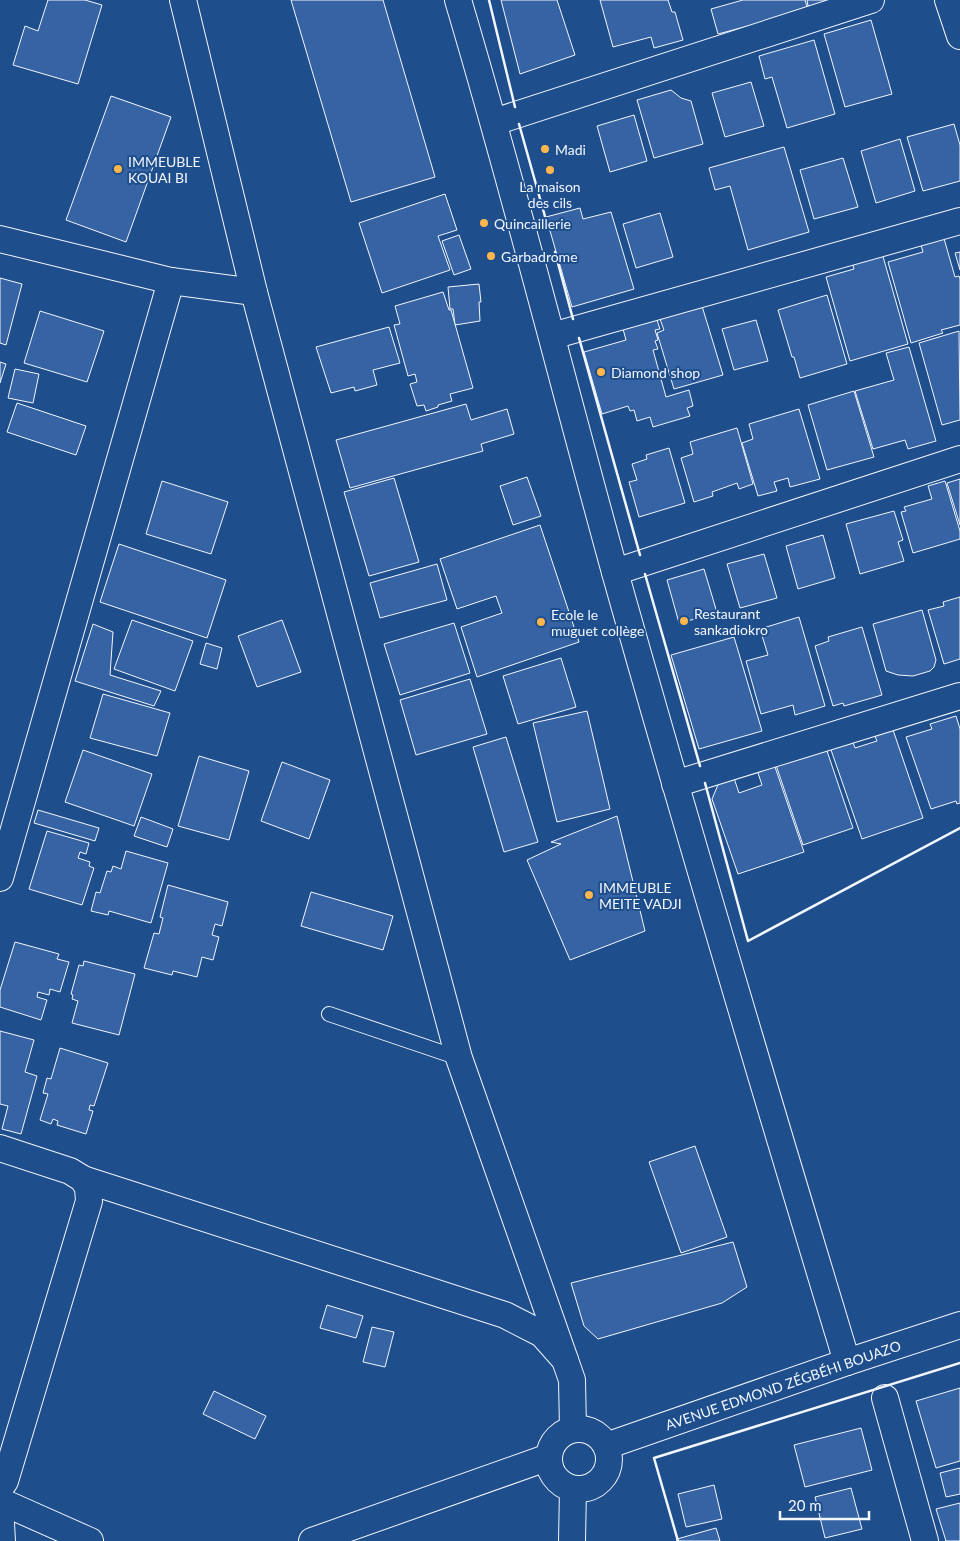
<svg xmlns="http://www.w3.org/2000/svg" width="960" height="1541" font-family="Lato,sans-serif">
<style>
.building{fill:#3563a3;stroke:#f2f6ff}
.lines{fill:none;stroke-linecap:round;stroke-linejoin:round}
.lane-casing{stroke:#f2f6ff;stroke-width:16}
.street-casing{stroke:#f2f6ff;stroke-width:28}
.lane{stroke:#1f4e8c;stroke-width:14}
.street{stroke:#1f4e8c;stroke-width:26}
.wall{stroke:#f2f6ff;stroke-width:2.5}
.poi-dot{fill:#ffb74d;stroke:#1f4e8c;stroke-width:2}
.labels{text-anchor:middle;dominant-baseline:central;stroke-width:4;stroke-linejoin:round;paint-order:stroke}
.poi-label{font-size:14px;fill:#f2f6ff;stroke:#1f4e8c;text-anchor:start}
.street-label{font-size:14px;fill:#f2f6ff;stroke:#1f4e8c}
</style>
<rect width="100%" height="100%" fill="#1f4e8c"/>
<g class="building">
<polygon points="48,0 85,0 102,5 78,84 13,65 25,26 38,31"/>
<polygon points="291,0 383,0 435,177 351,202"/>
<polygon points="501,0 557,0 575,55 520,74"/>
<polygon points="600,0 668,0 672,12 675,12 683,40 654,48 651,37 613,47"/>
<polygon points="743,0 805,0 808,10 718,34 711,9"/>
<polygon points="807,0 837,0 836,6 808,6"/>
<polygon points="871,20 892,94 845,107 824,34"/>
<polygon points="814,40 835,114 787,128 772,77 765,79 759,56"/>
<polygon points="751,82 764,126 725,137 712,93"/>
<polygon points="671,90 681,98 691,101 703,144 654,158 637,100"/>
<polygon points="111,96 171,117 126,242 66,220"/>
<polygon points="634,115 647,161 610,172 597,126"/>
<polygon points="954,124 960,145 960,181 923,191 907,137"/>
<polygon points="900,139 915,191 876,203 861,151"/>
<polygon points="784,147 809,232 748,250 730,186 715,190 709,168"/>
<polygon points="843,158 858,207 814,219 800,170"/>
<polygon points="445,194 457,230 438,236 450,270 382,293 359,223"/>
<polygon points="580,208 583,219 611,212 634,289 572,307 546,217"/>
<polygon points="660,213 673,257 636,268 623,224"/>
<polygon points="459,235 471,269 454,275 442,241"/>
<polygon points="943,235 955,277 959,276 960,279 960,325 941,330 943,333 911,343 888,262 923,252 920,242"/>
<polygon points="960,252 960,270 955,253"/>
<polygon points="882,253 908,344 850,361 826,277 854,269 852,262"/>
<polygon points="0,278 22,284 6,345 0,343"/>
<polygon points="479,284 481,302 479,302 480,321 455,325 453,309 450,309 448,287"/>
<polygon points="443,292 449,310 451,310 473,388 450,394 452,401 438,405 438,407 426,411 424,405 417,406 410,384 417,382 415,374 408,376 394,325 400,324 395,306"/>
<polygon points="827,295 847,364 800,378 794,357 792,357 778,310"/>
<polygon points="702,306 723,375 674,389 657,333 664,330 660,319"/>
<polygon points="40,311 104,331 87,382 24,363"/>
<polygon points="657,320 660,329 655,330 658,340 655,341 658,349 653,350 666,397 689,390 693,406 687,408 690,416 653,427 650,417 637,421 634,410 630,411 628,406 602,414 584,352 626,340 623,329"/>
<polygon points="756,320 768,361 734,370 722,329"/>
<polygon points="389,327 400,363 373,370 377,385 355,391 354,387 331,393 316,347"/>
<polygon points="959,331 960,420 942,425 919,343"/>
<polygon points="909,347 936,441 908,449 905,440 873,449 855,391 894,380 886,353"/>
<polygon points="0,362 6,364 0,383"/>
<polygon points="15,369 39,374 33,403 8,398"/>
<polygon points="854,391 874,457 827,470 808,405"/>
<polygon points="17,403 86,426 76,455 7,432"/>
<polygon points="466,404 471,420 507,409 514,434 481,444 483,451 350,488 336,440"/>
<polygon points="799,409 820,479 790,487 788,478 774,482 777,491 758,496 742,443 753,439 749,424"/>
<polygon points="737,428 753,484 739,489 737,483 712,492 713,496 694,502 681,458 693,454 690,442"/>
<polygon points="669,448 685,503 639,517 629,482 637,480 632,464 647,459 646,455"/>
<polygon points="527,477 541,516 513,525 500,486"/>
<polygon points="394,478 419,562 369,576 344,492"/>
<polygon points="960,479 960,525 947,483"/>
<polygon points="162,481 228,502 211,554 146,534"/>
<polygon points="945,481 960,531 960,539 913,553 901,512 906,511 904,507 932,499 928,486"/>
<polygon points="894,511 903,540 898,542 904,561 860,574 846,524"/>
<polygon points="540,525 579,642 477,677 461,627 502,613 496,596 457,609 440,559"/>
<polygon points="823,535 835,578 798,589 786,546"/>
<polygon points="119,544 226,580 207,638 100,602"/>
<polygon points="764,554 777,598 740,608 727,564"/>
<polygon points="437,564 447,600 380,618 370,583"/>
<polygon points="704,569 718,616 704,620 703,617 679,623 667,580"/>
<polygon points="960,597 960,659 944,664 928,610 944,606 943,602"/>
<polygon points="922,610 936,660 934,667 930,671 913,676 898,675 886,671 873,624"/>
<polygon points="799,617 825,706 795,715 793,705 761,714 746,661 768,655 760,629"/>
<polygon points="132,620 193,641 175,691 114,669"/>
<polygon points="282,620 301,672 257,687 238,636"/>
<polygon points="454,623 470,673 400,695 384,644"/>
<polygon points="93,624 113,632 110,675 161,691 154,706 75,681"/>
<polygon points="862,627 882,695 844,706 843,703 833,706 815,646 829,641 828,637"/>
<polygon points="734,637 762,731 699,749 671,655"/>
<polygon points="206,643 222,648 217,669 200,664"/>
<polygon points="561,658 576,707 518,724 503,676"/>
<polygon points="470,679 487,734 416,755 400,700"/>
<polygon points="103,694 170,713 157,756 90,738"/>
<polygon points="587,711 610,809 557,822 533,723"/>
<polygon points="956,716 960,729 960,803 957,804 956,801 931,809 906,737 932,729 930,724"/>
<polygon points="891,724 923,818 862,839 830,747 852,740 855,748 877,741 873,731"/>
<polygon points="506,737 538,842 504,852 473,747"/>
<polygon points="826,748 853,828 803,845 776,765"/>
<polygon points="83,750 152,774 134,826 65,802"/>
<polygon points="199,756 249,771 229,840 178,826"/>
<polygon points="282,762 330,780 309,839 261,821"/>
<polygon points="774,764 804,852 738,874 712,799 720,780 733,775 739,793 762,785 757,770"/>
<polygon points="38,810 99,828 95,841 34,823"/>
<polygon points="617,816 645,931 570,960 527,860 561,844 551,842"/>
<polygon points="141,817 173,829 167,847 134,836"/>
<polygon points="47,831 89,843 86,854 80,852 78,858 90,862 89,866 94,868 82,905 29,889"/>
<polygon points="126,851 168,863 151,923 109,911 108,915 91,911 96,892 100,893 107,871 111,872 113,866 121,869"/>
<polygon points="168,885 228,902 222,926 215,924 212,935 219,937 213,960 202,957 197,977 173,971 172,975 144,968 154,933 159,934 163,918 160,917"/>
<polygon points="311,892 393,916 383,950 301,926"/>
<polygon points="15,942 59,954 57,959 69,962 60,992 50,989 49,995 38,992 37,997 47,1000 41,1020 0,1007 0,990"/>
<polygon points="84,961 135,974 119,1035 72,1023 78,1001 72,999 73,995 71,994 79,965 83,966"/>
<polygon points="0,1031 34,1040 25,1072 37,1076 21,1134 2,1129 8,1106 0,1104"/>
<polygon points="60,1048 108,1063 94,1106 90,1105 89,1110 93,1111 86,1134 57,1125 58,1121 53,1119 51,1124 40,1120 48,1094 43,1093 47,1078 51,1079"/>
<polygon points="695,1146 727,1237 681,1253 649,1162"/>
<polygon points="733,1242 747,1287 722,1303 598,1339 584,1326 571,1283"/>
<polygon points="327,1305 363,1316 356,1338 320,1328"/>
<polygon points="372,1327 394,1332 385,1367 363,1362"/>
<polygon points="960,1388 960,1461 936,1468 916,1401"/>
<polygon points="214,1391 266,1416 255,1439 203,1414"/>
<polygon points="861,1428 872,1470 805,1487 794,1445"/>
<polygon points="960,1468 960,1494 946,1497 940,1473"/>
<polygon points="714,1485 722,1519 686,1527 678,1494"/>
<polygon points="851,1488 862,1529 825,1538 815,1497"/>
<polygon points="960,1503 960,1541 946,1541 936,1509"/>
<polygon points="716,1528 720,1541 677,1541 677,1539"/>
</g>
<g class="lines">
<g class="lane-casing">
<polyline id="lane" points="329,1014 459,1058"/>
</g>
<g class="street-casing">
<g id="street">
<polyline points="183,0 254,292 459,1058 565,1360"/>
<path d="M458 0C515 191 563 384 616 576 690 839 768 1101 847 1362"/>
<polyline points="948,0 960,36"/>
<polyline points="494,122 871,0"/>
<polyline points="0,239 171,281 254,292"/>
<polyline points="552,336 960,221"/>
<polyline points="615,572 960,459"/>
<polyline points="675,784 960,696"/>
<polyline points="0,878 171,281"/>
<polyline points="0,1148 70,1171 83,1179 505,1315 542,1334 565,1360 572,1380 573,1429"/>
<polyline points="885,1398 925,1541"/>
<circle cx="579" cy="1459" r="30"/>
<polyline points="606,1446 847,1362 960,1325"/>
<polyline points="0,1488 5,1481 89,1201 88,1188 83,1179"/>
<polyline points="0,1501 90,1541"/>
<polyline points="0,1505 2,1541"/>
<polyline points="312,1541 549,1457"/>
<polyline points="572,1541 573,1489"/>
</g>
</g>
<use href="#lane" class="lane"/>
<use href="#street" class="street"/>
<g class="wall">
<polyline points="489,0 515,107"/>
<polyline points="519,124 546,220"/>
<polyline points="555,252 573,319"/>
<polyline points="579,338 640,555"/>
<polyline points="645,574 700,766"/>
<polyline points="705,783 748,941 960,828"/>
<polyline points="678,1541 654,1458 960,1363"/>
</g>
</g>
<g class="poi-dot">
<circle cx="545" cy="149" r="5"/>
<circle cx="118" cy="169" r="5"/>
<circle cx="550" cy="170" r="5"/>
<circle cx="484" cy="223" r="5"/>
<circle cx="491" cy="256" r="5"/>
<circle cx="601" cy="372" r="5"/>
<circle cx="684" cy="621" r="5"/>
<circle cx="541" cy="622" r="5"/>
<circle cx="589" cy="895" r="5"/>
</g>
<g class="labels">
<g class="poi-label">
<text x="555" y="149">Madi</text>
<text x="128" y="161">IMMEUBLE<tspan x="128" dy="16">KOUAI BI</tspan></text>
<text x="550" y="186" text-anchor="middle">La maison<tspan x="550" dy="16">des cils</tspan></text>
<text x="494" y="223">Quincaillerie</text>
<text x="501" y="256">Garbadrome</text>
<text x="611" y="372">Diamond shop</text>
<text x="694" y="613">Restaurant<tspan x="694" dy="16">sankadiokro</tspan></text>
<text x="551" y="614">Ecole le<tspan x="551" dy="16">muguet collège</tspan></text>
<text x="599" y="887">IMMEUBLE<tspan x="599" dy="16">MEITE VADJI</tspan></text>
</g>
<g class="street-label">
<text transform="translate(783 1385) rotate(-19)">AVENUE EDMOND ZÉGBÉHI BOUAZO</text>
</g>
</g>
<path d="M780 1511v8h89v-8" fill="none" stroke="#f2f6ff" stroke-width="2.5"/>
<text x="788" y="1511" font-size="15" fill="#f2f6ff" stroke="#1f4e8c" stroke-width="4" paint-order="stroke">20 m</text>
</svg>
